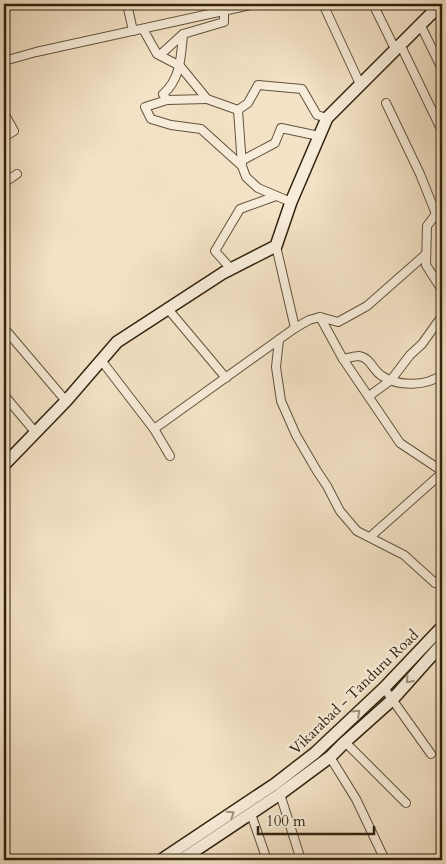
<svg xmlns="http://www.w3.org/2000/svg" width="446" height="864" font-family="Cardo,serif">
<style>
.lines{fill:none;stroke-linecap:round;stroke-linejoin:round}
.street-casing{stroke:#62533c;stroke-width:10}
.secondary-casing{stroke:#31230e;stroke-width:14}
.street{stroke:#f7ecd9;stroke-width:8}
.secondary{stroke:#f7ecd9;stroke-width:11}
.oneway{stroke:#9e927e}
.labels{text-anchor:middle;dominant-baseline:central;stroke-width:5;stroke-linejoin:round;paint-order:stroke}
.street-label{font-size:15px;fill:#31230e;stroke:#f7ecd9}
</style>
<rect width="100%" height="100%" fill="#f3e2c5"/>
<filter id="stains"><feTurbulence type="fractalNoise" baseFrequency=".004" numOctaves="4"/><feColorMatrix values="0 0 0 0 .2 0 0 0 0 .09 0 0 0 0 .02 0 0 0 .5 -.17"/></filter>
<radialGradient id="worn" r=".72"><stop offset=".6" stop-color="#630" stop-opacity="0"/><stop offset="1" stop-color="#630" stop-opacity=".3"/></radialGradient>
<g class="lines">
<g class="street-casing">
<g id="street">
<polyline points="127,4 133,31"/>
<polyline points="323,4 360,84"/>
<polyline points="373,4 395,49"/>
<polyline points="420,24 442,69"/>
<polyline points="143,29 157,54 180,66 207,99 238,110"/>
<polyline points="400,44 442,131"/>
<polyline points="160,55 183,34"/>
<polyline points="4,61 36,52 255,4"/>
<polyline points="207,99 167,100 145,107 151,119 171,125 201,129 242,166"/>
<path d="M167 100 163 94C181 79 181 55 183 34L224 22V11"/>
<polyline points="386,103 420,174 436,214 442,211"/>
<polyline points="4,113 14,131 4,137"/>
<polyline points="241,161 275,143 281,128 319,136"/>
<polyline points="4,183 17,174"/>
<polyline points="291,202 258,188 246,177 242,166 238,110 248,103 258,85 302,89 317,115 327,118"/>
<polyline points="436,214 427,226 426,265 442,290"/>
<polyline points="276,246 295,328"/>
<polyline points="231,269 215,251 240,209 276,196"/>
<polyline points="168,309 226,378"/>
<polyline points="320,317 343,359 400,443 442,471"/>
<polyline points="4,328 66,401"/>
<polyline points="279,340 276,367 281,401 296,435 317,471 327,486 340,511 357,531 404,555 435,583 442,577"/>
<path d="M343 359C348 358 354 356 359 356 371 358 373 371 382 376 399 387 426 386 442 375"/>
<polyline points="101,360 154,429"/>
<polyline points="4,395 36,433"/>
<polyline points="369,396 391,380 410,355 422,344 442,316"/>
<polyline points="170,456 154,429 295,328 309,320 320,317 338,322 367,306 426,254"/>
<polyline points="370,537 442,473"/>
<polyline points="384,688 431,754"/>
<polyline points="345,742 406,803"/>
<polyline points="330,757 356,799 385,860"/>
<polyline points="280,794 301,860"/>
<polyline points="251,814 267,860"/>
</g>
</g>
<g class="secondary-casing">
<g id="secondary">
<polyline points="4,465 66,401 117,342 223,273 276,246 291,202 327,118 441,4"/>
<polyline points="161,860 275,784 315,753 384,688 442,627"/>
<polyline points="181,860 280,794 330,757 345,742 392,700 442,644"/>
</g>
</g>
<use href="#street" class="street"/>
<use href="#secondary" class="secondary"/>
</g>
<defs><path id="oneway-chevron" d="M-2-3.5L2.5 0L-2 3.5" fill="none" stroke-width="1.6" stroke-linecap="round" stroke-linejoin="round" transform="scale(1.25)"/></defs>
<g class="oneway">
<use href="#oneway-chevron" transform="translate(409 680) rotate(132)"/>
<use href="#oneway-chevron" transform="translate(357 713) rotate(-43)"/>
<use href="#oneway-chevron" transform="translate(231 814) rotate(-34)"/>
</g>
<g class="labels">
<g class="street-label">
<text transform="translate(354 692) rotate(-44)">Vikarabad - Tanduru Road</text>
</g>
</g>
<rect width="446" height="864" fill="none" stroke="#f3e2c5" stroke-width="20"/>
<rect x="5" y="5" width="436" height="854" fill="none" stroke="#31230e" stroke-width="2.5"/>
<rect x="10" y="10" width="426" height="844" fill="none" stroke="#31230e"/>
<path d="M258 826v8h116v-8" fill="none" stroke="#31230e" stroke-width="2.5"/>
<text x="266" y="826" font-size="15" fill="#31230e" stroke="#f7ecd9" stroke-width="4" paint-order="stroke">100 m</text>
<rect width="100%" height="100%" filter="url(#stains)"/>
<rect width="100%" height="100%" fill="url(#worn)"/>
</svg>
